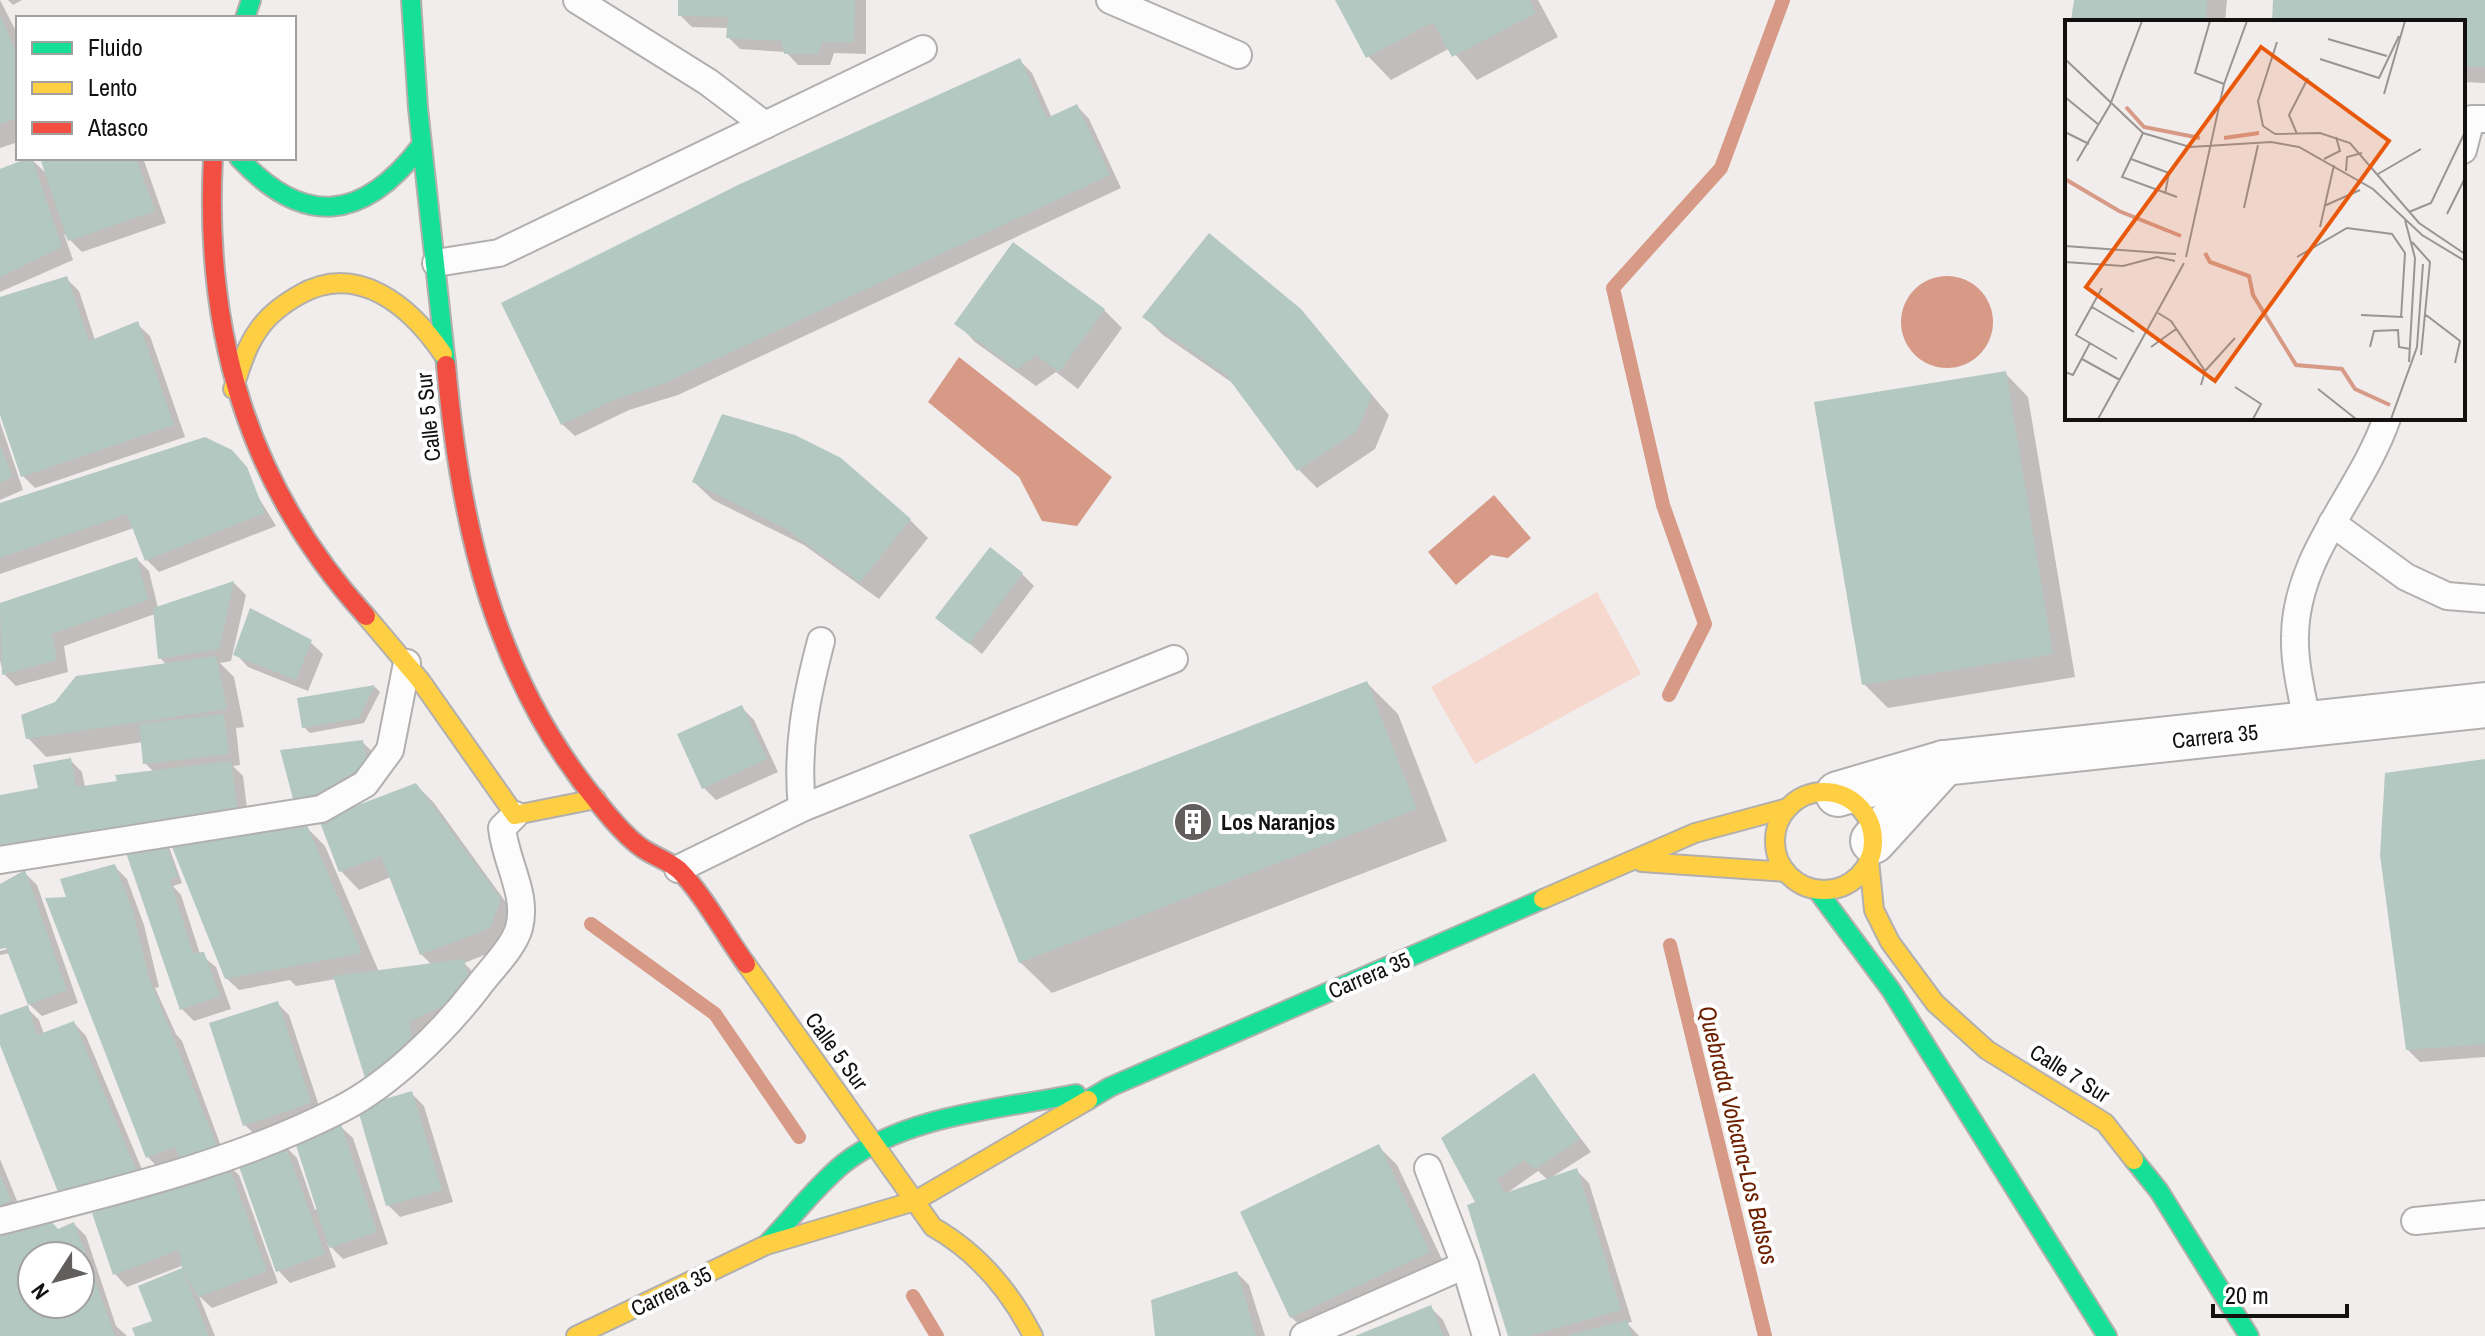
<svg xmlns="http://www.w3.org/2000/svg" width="2485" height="1336" font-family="'Archivo Narrow',sans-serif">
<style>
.green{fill:#f6d8ce}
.water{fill:#d69a86}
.shadow{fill:#0003;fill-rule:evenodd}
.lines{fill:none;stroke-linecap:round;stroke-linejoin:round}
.stream{stroke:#d69a86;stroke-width:14}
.building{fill:#b4c8c2;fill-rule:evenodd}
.lane-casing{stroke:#b2afaf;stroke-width:30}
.street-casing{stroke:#b2afaf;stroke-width:48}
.fast-casing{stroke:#b2afaf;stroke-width:22}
.slow-casing{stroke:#b2afaf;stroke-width:22}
.jam-casing{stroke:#b2afaf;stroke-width:22}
.lane{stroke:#fdfcfc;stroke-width:26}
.street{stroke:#fdfcfc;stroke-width:44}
.fast{stroke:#16e098;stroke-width:18}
.slow{stroke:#ffcf43;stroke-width:18}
.jam{stroke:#f24e42;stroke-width:18}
.labels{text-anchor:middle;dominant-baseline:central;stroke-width:8;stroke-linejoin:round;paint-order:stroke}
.street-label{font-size:22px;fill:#131110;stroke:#fff}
.poi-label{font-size:22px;font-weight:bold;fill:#131110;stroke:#fff;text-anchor:start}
.water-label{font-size:24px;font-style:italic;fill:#6c2000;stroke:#fff}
.inset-river{fill:none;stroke:#d69a86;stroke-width:4}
.inset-road{fill:none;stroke:#989594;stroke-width:2}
.view{fill:#e8590c;fill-opacity:0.15;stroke:#e8590c;stroke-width:4}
.inset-edge{fill:none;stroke:#131110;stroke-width:4}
</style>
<rect width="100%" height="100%" fill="#f1edec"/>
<polygon class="green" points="1597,592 1641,674 1475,764 1431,687"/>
<g class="water">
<circle cx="1947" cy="322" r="46"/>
<polygon points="959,357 1112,477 1077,526 1042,521 1019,477 928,402"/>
<polygon points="1494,495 1531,538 1508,558 1491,555 1456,585 1428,552"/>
</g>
<g class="shadow">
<polygon points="0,0 18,35 18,142 0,148"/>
<polygon points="8,0 22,0 13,5"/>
<polygon points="680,0 866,0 866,54 834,53 830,65 798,65 786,52 740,49 728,37 729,28 692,27 680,15"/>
<polygon points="1338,0 1538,0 1558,37 1477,80 1450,48 1391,80 1368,56"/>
<polygon points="2076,0 2227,0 2225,22 2075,22"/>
<polygon points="2275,0 2485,0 2485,83 2463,82 2463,22 2274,22"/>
<polygon points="1020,61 1032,73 1052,118 1077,106 1089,119 1121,188 678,395 629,410 575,436 562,424"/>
<polygon points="42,158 143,158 166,223 82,252 64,234 73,260 0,292 0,169 31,159 48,175"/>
<polygon points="67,279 79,291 95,340 137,324 150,336 185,437 35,488 23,476 0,408 0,299"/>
<polygon points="1104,310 1122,328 1078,389 1056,372 1036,386 975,342 957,323"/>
<polygon points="1300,310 1389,415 1375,449 1317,488 1299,470 1237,386 1163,335 1145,317"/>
<polygon points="2005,373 2028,397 2075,677 1888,708 1864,684"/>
<polygon points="0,422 23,490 0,500"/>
<polygon points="231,452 276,526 159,572 146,559 134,528 0,574 0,506"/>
<polygon points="694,482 910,520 928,538 879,599 804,545 713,500"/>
<polygon points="137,559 149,571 158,608 234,583 246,595 231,661 220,663 234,677 244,727 236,728 240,765 233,766 243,776 249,825 0,863 0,797 40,790 70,760 82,772 85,787 118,783 154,772 145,763 143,742 46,757 28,738 167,665 160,658 155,614 64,646 68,672 16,686 4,674 0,661 0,605"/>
<polygon points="1022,574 1034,586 982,654 938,617"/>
<polygon points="310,642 323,654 308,691 248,667 236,654"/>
<polygon points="1367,683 1398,714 1447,841 1052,993 1020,962"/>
<polygon points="375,687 380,692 364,723 310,733 304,727 299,700"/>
<polygon points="742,708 754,720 778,772 716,800 704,788"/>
<polygon points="362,742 375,754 379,778 296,805"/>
<polygon points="2485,761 2485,1057 2420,1062 2407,1049"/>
<polygon points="416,785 434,803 518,919 508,946 464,963 475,974 379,1089 367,1077 336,979 296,986 290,980 239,990 226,978 306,827 325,846 379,972 432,965 421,954 391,877 359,890 341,871 321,822"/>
<polygon points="163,842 169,847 182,883 173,886 181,895 200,954 216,967 231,1009 194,1021 182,1009"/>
<polygon points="114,866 127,879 144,925 159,987 155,988 176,1034 182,1041 228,1165 239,1175 278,1283 212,1308 199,1296 215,1336 137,1336 155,1323 141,1287 184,1270 184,1265 127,1287 115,1274 194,1175 160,1170 148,1157 47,900 69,898"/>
<polygon points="25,873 37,885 78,1003 42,1016 29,1004 10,953 0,955 0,951 16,947 0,947 0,886"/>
<polygon points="277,1003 289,1015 322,1115 257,1137 245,1125"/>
<polygon points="27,1008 39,1020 44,1034 74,1023 86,1036 149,1186 72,1204 60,1191 0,1041 0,1018"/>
<path d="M1534 1076 1591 1152 1552 1177 1577 1171 1589 1183 1632 1322 1627 1323 1639 1336H1510L1478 1203ZM1538 1171 1548 1180 1507 1193Z"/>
<polygon points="411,1093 424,1106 453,1202 400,1217 388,1205"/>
<polygon points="340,1126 353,1138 388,1244 343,1259 327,1243 336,1267 290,1283 278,1270 285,1146 297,1158 315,1210 319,1208"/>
<polygon points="1379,1147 1397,1165 1447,1270 1304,1329 1291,1317"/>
<polygon points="0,1159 22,1213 0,1221"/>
<path d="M74 1224 86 1236 116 1326 127 1336H0V1235L58 1231ZM32 1256H80V1304H32Z"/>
<polygon points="1237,1273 1249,1285 1265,1336 1157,1336"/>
<polygon points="1430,1307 1443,1320 1450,1336 1360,1336"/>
</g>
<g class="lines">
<g class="stream">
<polyline points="1669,695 1705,624 1663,505 1613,288 1721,168 1783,0"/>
<polyline points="591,924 715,1014 799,1137"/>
<polyline points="1670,945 1765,1336"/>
<polyline points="913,1296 937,1336"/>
</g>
</g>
<g class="building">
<polygon points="678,0 855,0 854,42 822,42 818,54 784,54 781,41 726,38 728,17 678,16"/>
<polygon points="1335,0 1529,0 1536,13 1452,57 1433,22 1366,58"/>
<polygon points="2074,0 2207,0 2206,22 2071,21"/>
<polygon points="2273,0 2485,0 2485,67 2463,66 2463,22 2272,22"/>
<polygon points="0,14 18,56 18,118 0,124"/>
<polygon points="1020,58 1047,118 1077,104 1110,175 665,383 616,399 561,425 501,303 740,184"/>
<polygon points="28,158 32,158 62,247 0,277 0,169"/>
<polygon points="40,158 136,158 155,211 68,241"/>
<polygon points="1209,233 1301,309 1372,395 1357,431 1297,471 1226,375 1142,317"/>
<polygon points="1013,242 1105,309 1059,372 1036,355 1017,369 954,324"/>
<polygon points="67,276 89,341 138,321 174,425 21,477 0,415 0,297"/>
<polygon points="2006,371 2053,654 1862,685 1814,402"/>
<polygon points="722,414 795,435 841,458 911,519 860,582 784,528 692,482"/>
<polygon points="205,437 232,450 247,467 265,513 145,561 127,514 0,558 0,503"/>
<polygon points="0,444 12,477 0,483"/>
<polygon points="990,547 1023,573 969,644 935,618"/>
<polygon points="137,557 148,600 52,634 57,660 2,675 0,603"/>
<polygon points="234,581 219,649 158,659 153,608"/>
<polygon points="250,608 312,640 296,680 233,655"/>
<polygon points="216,656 227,709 26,739 21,715 55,702 76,676"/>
<polygon points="1367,681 1417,809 1019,963 969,835"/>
<polygon points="375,685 359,718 302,728 297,698"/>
<polygon points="742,705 767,759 702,789 677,734"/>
<polygon points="224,714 229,754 143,764 139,724"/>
<polygon points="363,740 368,765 295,806 280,750"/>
<polygon points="71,758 76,787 117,781 115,775 231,761 238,813 85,833 0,849 0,795 38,788 33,765"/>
<polygon points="2485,759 2485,1044 2406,1050 2380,855 2385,773"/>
<polygon points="416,783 501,899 490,928 420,955 381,856 339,872 319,820"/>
<polygon points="307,825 362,953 225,979 170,842"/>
<polygon points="164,839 178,877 170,880 193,953 204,952 220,996 180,1010 125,850"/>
<polygon points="115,864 133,912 148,975 219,1151 182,1166 175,1147 146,1158 45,898 66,897 60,879"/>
<polygon points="25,870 67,990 28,1005 6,948 0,949 0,884"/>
<polygon points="464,959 469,981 451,1002 409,1022 412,1036 387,1065 365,1078 333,976"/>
<polygon points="278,1001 311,1103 243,1126 209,1023"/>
<polygon points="28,1005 37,1035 74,1021 138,1174 58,1192 0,1045 0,1015"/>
<polygon points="1534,1073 1580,1139 1535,1169 1524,1160 1497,1179 1505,1193 1577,1168 1621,1310 1529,1336 1508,1336 1467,1205 1475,1202 1441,1138"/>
<polygon points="412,1091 442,1190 386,1206 357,1107"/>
<polygon points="341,1124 377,1232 329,1248 294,1139"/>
<polygon points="285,1144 325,1254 276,1272 237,1161"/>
<polygon points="1379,1144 1430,1252 1290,1318 1240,1212"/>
<polygon points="227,1161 267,1271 198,1297 183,1270 209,1336 135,1336 132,1328 152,1321 138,1286 182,1268 179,1250 113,1275 92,1213"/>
<polygon points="0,1174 11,1201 0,1205"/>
<path d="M50 1220 58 1229 74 1222 115 1336H0V1232ZM32 1256H80V1304H32Z"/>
<polygon points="1237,1271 1256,1336 1155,1336 1151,1300"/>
<polygon points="1431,1305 1444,1336 1355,1336"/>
<polygon points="1627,1320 1632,1336 1569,1336 1569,1335"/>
</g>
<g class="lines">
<g class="lane-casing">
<g id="lane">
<polyline points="577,0 708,82 765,125"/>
<polyline points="1110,0 1238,55"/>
<polyline points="2463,150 2471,119 2485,119"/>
<polyline points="436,263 499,253 923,49"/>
<polyline points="2332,523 2406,577 2447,596 2485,599"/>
<path d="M2308 727C2303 698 2294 665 2295 636 2296 554 2361 493 2387 418"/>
<path d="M802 808C796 748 806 698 821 641"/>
<polyline points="0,860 321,809 365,784 390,750 407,663"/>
<polyline points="678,869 802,808 1174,659"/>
<polyline points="1428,1168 1465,1265 1486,1336"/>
<path d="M0 1221C116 1191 234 1164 341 1109 390 1084 443 1032 477 988 489 971 513 949 519 928 528 894 506 864 502 828L515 815"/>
<polyline points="2415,1221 2485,1214"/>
<polyline points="1304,1336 1465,1265"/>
</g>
</g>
<g class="street-casing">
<g id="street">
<polyline points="1838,794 1944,763 2485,705"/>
<polyline points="1873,841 1944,763"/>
</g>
</g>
<g class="fast-casing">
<g id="fast">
<polyline points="411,0 418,108 446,365"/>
<polyline points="245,18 251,0"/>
<path d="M239 158C304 228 363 221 420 147"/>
<polyline points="1817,890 1891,990 2107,1336"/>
<polyline points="1088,1100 1110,1087 1543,899"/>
<polyline points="2134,1160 2159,1191 2249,1336"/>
<path d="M767 1244C792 1218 815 1187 843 1164 905 1115 1001 1109 1076 1094"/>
</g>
</g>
<g class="slow-casing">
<g id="slow">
<path d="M233 389C240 370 245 349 257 332 267 316 283 304 299 295 358 261 411 307 443 354"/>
<polyline points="366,616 420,680 515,815 596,799"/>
<circle cx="1824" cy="841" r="49"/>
<polyline points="1869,860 1874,910 1890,942 1935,1003 1987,1050 2105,1123 2134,1160"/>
<polyline points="1642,862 1786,872"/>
<polyline points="1543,899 1695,833 1788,808"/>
<path d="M746 964 933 1227C977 1252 1010 1291 1033 1336"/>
<polyline points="576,1336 766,1245 915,1201 1088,1100"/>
</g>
</g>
<g class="jam-casing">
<g id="jam">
<path d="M213 158C204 332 247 485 366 616"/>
<path d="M446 365C460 525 494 678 600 805 612 820 626 837 642 848 653 856 669 861 679 870 703 894 725 935 746 964"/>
</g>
</g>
<use href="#lane" class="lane"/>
<use href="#street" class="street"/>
<use href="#fast" class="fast"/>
<use href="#slow" class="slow"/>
<use href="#jam" class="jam"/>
</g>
<defs>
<g id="building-disc" transform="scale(2)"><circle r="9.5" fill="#615e5d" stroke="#fff"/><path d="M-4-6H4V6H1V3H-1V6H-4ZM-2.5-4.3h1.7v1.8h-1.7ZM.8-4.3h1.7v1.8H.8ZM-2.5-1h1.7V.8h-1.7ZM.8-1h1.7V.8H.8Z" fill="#fff"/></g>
</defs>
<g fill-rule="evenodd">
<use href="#building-disc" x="1193" y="822"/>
</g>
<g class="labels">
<g class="street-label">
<text transform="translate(428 417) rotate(-96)">Calle 5 Sur</text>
<text transform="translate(2215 736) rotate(-6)">Carrera 35</text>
<text transform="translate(1369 975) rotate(-23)">Carrera 35</text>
<text transform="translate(837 1051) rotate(54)">Calle 5 Sur</text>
<text transform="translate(2070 1073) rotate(32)">Calle 7 Sur</text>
<text transform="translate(671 1291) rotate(-26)">Carrera 35</text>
</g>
<g class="poi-label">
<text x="1221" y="822">Los Naranjos</text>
</g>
<g class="water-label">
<text transform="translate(1739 1135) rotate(76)">Quebrada Volcana-Los Balsos</text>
</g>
</g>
<g transform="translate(2065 20)">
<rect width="400" height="400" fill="#f1edec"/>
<path class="inset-river" d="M61 87 79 107 135 118M159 118 194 113M0 159 54 191 116 216M140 233 145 242 184 256 188 275 231 345 277 349 290 369 325 385"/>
<path class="inset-road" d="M145 1 130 53 159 64M263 19 322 36M0 39 78 113 125 127 206 122 234 127 308 169 357 215 400 241M255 39 314 58 334 16M319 74 340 1M0 77 34 105M0 112 24 124M78 113 57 157 112 177M210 114 255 113 285 123 354 203 400 234M210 114 198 106 193 81 212 22M232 114 224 95 243 58M66 139 104 153 100 174M259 139 275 131 271 117M12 141 45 85 77 1M281 151 282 137 297 133M313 154 356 129M259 186 295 170M179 188 193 125M344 192 366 183 400 112M382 194 400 158M340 200 350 238 344 342M255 207 269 145M347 222 365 242 356 335M0 226 111 234M121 237 159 64 182 1M232 237 282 208 327 214 340 233 336 298M0 242 58 246 92 237 110 241M37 268 11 315 52 339M27 287 69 312M93 293 106 301 140 351 136 365M296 295 338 297M361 295 395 321 390 343M86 327 111 309M305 327 309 311 333 310 334 327 345 329M17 339 55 360M140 351 170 318M0 352 8 355 25 323M170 367 196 384 188 399M253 369 291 399M33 399 119 243M326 399 352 327 358 244"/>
<path class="view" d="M196 27 324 121 150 361 21 267Z"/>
<rect width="400" height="400" class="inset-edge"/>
</g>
<rect x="16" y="16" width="280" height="144" fill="#ffffff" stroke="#a1a09f" stroke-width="2"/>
<rect x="32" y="42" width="40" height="12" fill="#16e098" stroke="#a1a09f" stroke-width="2"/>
<text x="88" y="56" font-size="24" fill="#131110">Fluido</text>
<rect x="32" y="82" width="40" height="12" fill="#ffcf43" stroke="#a1a09f" stroke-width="2"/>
<text x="88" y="96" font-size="24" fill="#131110">Lento</text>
<rect x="32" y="122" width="40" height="12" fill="#f24e42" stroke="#a1a09f" stroke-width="2"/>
<text x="88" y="136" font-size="24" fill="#131110">Atasco</text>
<g transform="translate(56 1280) rotate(234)"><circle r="38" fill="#ffffff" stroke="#a1a09f" stroke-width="2"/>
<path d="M0-6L14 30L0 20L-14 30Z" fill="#615e5d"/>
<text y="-12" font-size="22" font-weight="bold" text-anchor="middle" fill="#131110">N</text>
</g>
<path d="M2213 1304v12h134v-12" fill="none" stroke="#131110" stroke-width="4"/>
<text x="2225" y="1304" font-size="24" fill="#131110" stroke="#ffffff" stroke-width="6" paint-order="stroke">20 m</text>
</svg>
